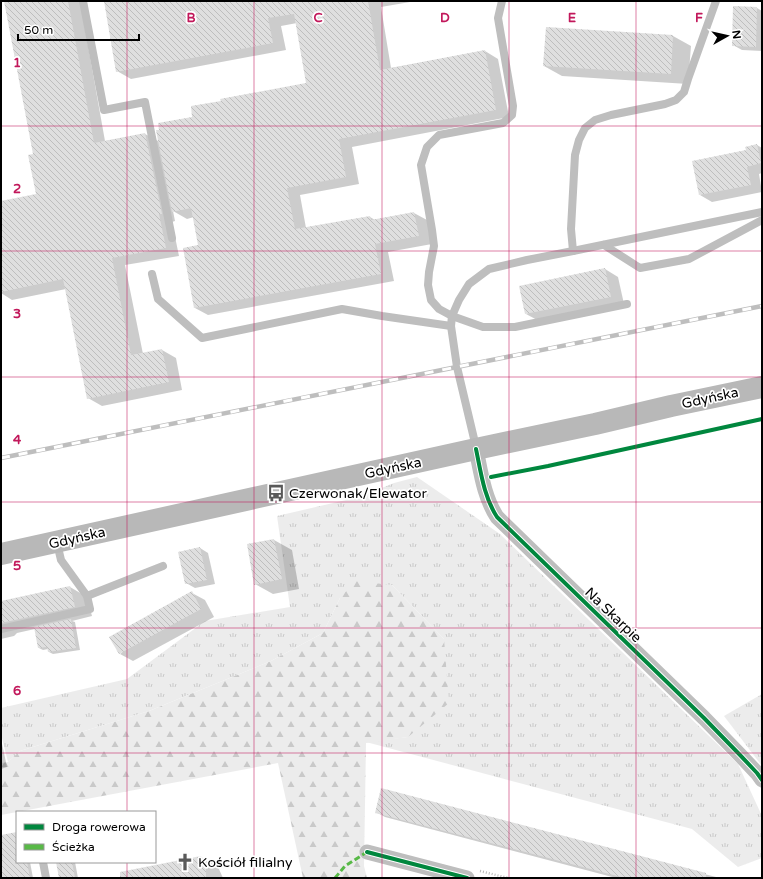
<svg xmlns="http://www.w3.org/2000/svg" width="763" height="879" font-family="'Varela Round',sans-serif">
<style>
.grass{fill:url(#grass-tufts)}
.forest{fill:url(#forest-firs)}
.shadow{fill:#0003}
.building{fill:url(#building-back-hatch)}
.lines{fill:none;stroke-linecap:round;stroke-linejoin:round}
.path{stroke:#b9b9b9;stroke-width:2.5;stroke-dasharray:1 2;stroke-linecap:butt}
.service{stroke:#bebebe;stroke-width:8}
.minor{stroke:#bebebe;stroke-width:15}
.secondary{stroke:#b8b8b8;stroke-width:22}
.rail-casing{stroke:#bebebe;stroke-width:4.5}
.rail{stroke:#fff;stroke-width:3;stroke-dasharray:9;stroke-linecap:butt}
.quiet{stroke:#58b947;stroke-width:3;stroke-dasharray:6 3;stroke-linecap:butt}
.cycleway-casing{stroke:#fff;stroke-width:6}
.cycleway{stroke:#00873e;stroke-width:4}
.grid{fill:none;stroke:#c2185b;stroke-width:1;stroke-opacity:0.55}
.labels{text-anchor:middle;dominant-baseline:central;stroke-width:3.5;stroke-linejoin:round;paint-order:stroke}
.street-label{font-size:14px;fill:#000;stroke:#fff}
.poi-label{font-size:14px;fill:#000;stroke:#fff;text-anchor:start}
.grid-label{font-size:13px;text-anchor:middle;font-weight:bold;fill:#c2185b;stroke:#fff;stroke-width:3.5;stroke-linejoin:round;paint-order:stroke}
</style>
<defs>
<pattern id="grass-tufts" width="24" height="20" patternUnits="userSpaceOnUse"><rect width="24" height="20" fill="#ececec"/><path d="M3 7l-1-3M5 7V3M7 7l1-3M15 17l-1-3M17 17v-4M19 17l1-3" fill="none" stroke="#c9c9c9"/></pattern>
<pattern id="forest-firs" width="22" height="20" patternUnits="userSpaceOnUse"><rect width="22" height="20" fill="#ececec"/><path d="M5 1l3.5 6h-7zM16 11l3.5 6h-7z" fill="#c9c9c9"/></pattern>
<pattern id="building-back-hatch" width="6" height="6" patternUnits="userSpaceOnUse"><rect width="6" height="6" fill="#dfdfdf"/><path d="M-1 5l2 2M0 0l6 6M5-1l2 2" fill="none" stroke="#bebebe"/></pattern>
</defs>
<rect width="100%" height="100%" fill="#fff"/>
<g class="grass">
<polygon points="417,477 500,534 738,764 762,816 762,858 738,867 692,829 366,742 408,737 444,639 392,585 340,598 323,633 271,661 149,711 20,751 8,762 1,734 1,708 127,679 205,621 290,607 277,516 359,497 394,483"/>
<polygon points="762,694 762,766 724,716"/>
</g>
<polygon class="forest" points="355,581 392,585 444,639 449,703 408,737 366,743 364,866 367,878 303,878 278,763 1,815 1,763 8,762 20,751 149,711 271,661 323,633 340,598"/>
<g class="shadow">
<polygon points="5,1 80,1 105,141 145,134 160,142 194,118 307,84 297,23 281,26 286,50 131,79 117,71 105,1 416,1 381,7 391,68 485,51 498,59 509,117 352,147 359,184 300,195 306,228 370,217 375,220 414,213 427,220 432,244 388,252 394,281 208,315 195,308 199,246 194,217 187,219 173,211 175,221 172,222 179,256 125,265 143,354 162,350 176,358 182,390 102,406 88,398 66,289 12,300 1,293 1,202 37,195 34,155"/>
<polygon points="757,8 762,11 762,51 742,50 733,45"/>
<polygon points="547,28 673,36 691,46 688,84 562,76 544,66"/>
<polygon points="757,145 762,148 762,173 759,174 762,192 712,202 700,195 747,151"/>
<polygon points="605,269 618,277 624,304 539,321 526,314"/>
<polygon points="274,540 292,550 299,589 273,594 255,584"/>
<polygon points="200,548 208,553 215,584 195,588 186,583"/>
<polygon points="70,587 87,597 92,616 72,621 75,622 80,650 53,654 49,652 48,649 43,650 39,648 35,629 17,633 14,636 1,639 1,602"/>
<polygon points="192,593 205,600 214,617 133,661 120,654"/>
<polygon points="1,739 7,767 1,769"/>
<polygon points="376,812 574,841 720,878 616,878 385,817"/>
<polygon points="17,833 17,862 30,862 33,878 1,878 1,836"/>
<polygon points="201,857 218,867 223,878 134,878"/>
<polygon points="60,862 75,862 78,878 60,878"/>
</g>
<g class="building">
<polygon points="4,1 68,1 94,143 145,133 162,214 159,214 166,248 112,258 131,355 162,349 169,382 87,399 63,279 1,292 1,201 36,194 28,155 33,154"/>
<polygon points="104,1 368,1 380,70 485,50 496,110 339,139 346,177 287,188 295,229 370,216 371,220 414,212 419,236 375,244 381,274 194,308 183,248 198,245 191,208 172,212 156,130 159,130 158,123 192,117 191,106 221,101 220,99 306,83 294,14 268,18 273,43 116,72"/>
<polygon points="733,6 757,7 756,47 732,46"/>
<polygon points="546,27 673,35 671,74 543,66"/>
<polygon points="757,144 761,163 747,167 751,185 699,195 692,161 746,150 745,147"/>
<polygon points="605,268 611,297 525,314 519,286"/>
<polygon points="274,539 282,579 254,585 247,544"/>
<polygon points="200,547 207,580 185,584 178,552"/>
<polygon points="70,586 75,607 1,623 1,601"/>
<polygon points="192,591 201,609 119,654 109,637"/>
<polygon points="71,619 76,648 48,652 47,647 38,648 34,627"/>
<polygon points="381,788 706,873 706,878 625,878 375,813"/>
<polygon points="17,832 17,862 27,862 30,878 1,878 1,835"/>
<polygon points="201,856 206,869 206,878 120,878 120,872"/>
<polygon points="56,862 72,862 75,878 59,878"/>
</g>
<g class="lines">
<polyline class="path" points="480,871 508,878"/>
<g class="service">
<polyline points="83,1 104,110 145,102 172,238"/>
<polyline points="502,1 498,18 513,106 512,115 503,123 439,135 427,147 421,165 432,230 434,246 429,272 428,285 431,300 439,309 452,316 483,327 515,327 627,304"/>
<polyline points="604,245 640,268 689,259 762,220"/>
<polyline points="573,251 762,212"/>
<polyline points="152,274 158,299 202,338 342,309 382,316 451,326"/>
<polyline points="476,447 457,367 451,326 452,316 459,300 469,284 489,269 527,260 573,251 571,229 575,155 579,140 585,128 595,120 611,115 665,104 676,100 684,92 688,79 716,1"/>
<polyline points="57,543 61,560 87,596 163,566"/>
<polyline points="1,629 90,609 87,596"/>
<polyline points="43,862 46,878"/>
</g>
<g class="minor">
<path d="M476 449C481 473 484 497 497 517L704 718 740 755 757 773 762 780"/>
<polyline points="367,852 467,878"/>
</g>
<polyline class="secondary" points="1,554 476,449 595,424 671,406 762,387"/>
<g class="rail-casing">
<polyline id="rail" points="1,458 762,306"/>
</g>
<use href="#rail" class="rail"/>
<polyline class="quiet" points="335,878 345,866 367,852"/>
<g class="cycleway-casing">
<g id="cycleway">
<path d="M476 449C481 473 484 497 497 517L704 718 740 755 757 773 762 780"/>
<polyline points="491,477 548,466 762,419"/>
<polyline points="367,852 467,878"/>
</g>
</g>
<use href="#cycleway" class="cycleway"/>
</g>
<path class="grid" d="M127 1V812M254 1V878M382 1V878M509 1V878M636 1V878M1 126H762M1 251H762M1 377H762M1 502H762M1 628H762M1 753H762M127 862V878"/>
<defs>
<g id="bus-bare" transform="scale(1.38)"><path d="M-5-6H5V4H4V6H2V4H-2V6H-4V4H-5ZM-3.5-4V0h7V-4ZM-3.5 1.2v1.5H-2V1.2ZM2 1.2v1.5H3.5V1.2Z" fill="#595959" stroke="#fff" stroke-width="2.5" paint-order="stroke"/></g>
<g id="church-bare" transform="scale(1.38)"><path d="M-1.2-6h2.4v3.5h3.3v2.4h-3.3V6h-2.4V-.1h-3.3v-2.4h3.3Z" fill="#595959" stroke="#fff" stroke-width="2.5" paint-order="stroke"/></g>
</defs>
<g fill-rule="evenodd">
<use href="#bus-bare" x="276" y="493"/>
<use href="#church-bare" x="185" y="862"/>
</g>
<g class="labels">
<g class="street-label">
<text transform="translate(710 398) rotate(-12)">Gdyńska</text>
<text transform="translate(393 468) rotate(-12)">Gdyńska</text>
<text transform="translate(77 538) rotate(-13)">Gdyńska</text>
<text transform="translate(613 615) rotate(44)">Na Skarpie</text>
</g>
<g class="poi-label">
<text x="289" y="493">Czerwonak/Elewator</text>
<text x="198" y="862">Kościół filialny</text>
</g>
</g>
<g class="grid-label">
<text x="191" y="22">B</text>
<text x="318" y="22">C</text>
<text x="445" y="22">D</text>
<text x="572" y="22">E</text>
<text x="699" y="22">F</text>
<text x="17" y="67">1</text>
<text x="17" y="193">2</text>
<text x="17" y="318">3</text>
<text x="17" y="444">4</text>
<text x="17" y="570">5</text>
<text x="17" y="695">6</text>
</g>
<rect width="763" height="879" fill="none" stroke="#000000" stroke-width="4"/>
<rect x="16" y="811" width="140" height="52" fill="#ffffff" stroke="#999999"/>
<rect x="24" y="824" width="20" height="6" fill="#00873e" stroke="#999999"/>
<text x="52" y="831" font-size="12" fill="#000000">Droga rowerowa</text>
<rect x="24" y="844" width="20" height="6" fill="#58b947" stroke="#999999"/>
<text x="52" y="851" font-size="12" fill="#000000">Ścieżka</text>
<g transform="translate(727 36) rotate(82)" stroke="#ffffff" stroke-width="3" paint-order="stroke">
<path d="M0-3L7 15L0 10L-7 15Z" fill="#000000"/>
<text y="-6" font-size="11" font-weight="bold" text-anchor="middle" fill="#000000">N</text>
</g>
<path d="M18 34v6h121v-6" fill="none" stroke="#000000" stroke-width="2"/>
<text x="24" y="34" font-size="12" fill="#000000" stroke="#ffffff" stroke-width="3" paint-order="stroke">50 m</text>
</svg>
